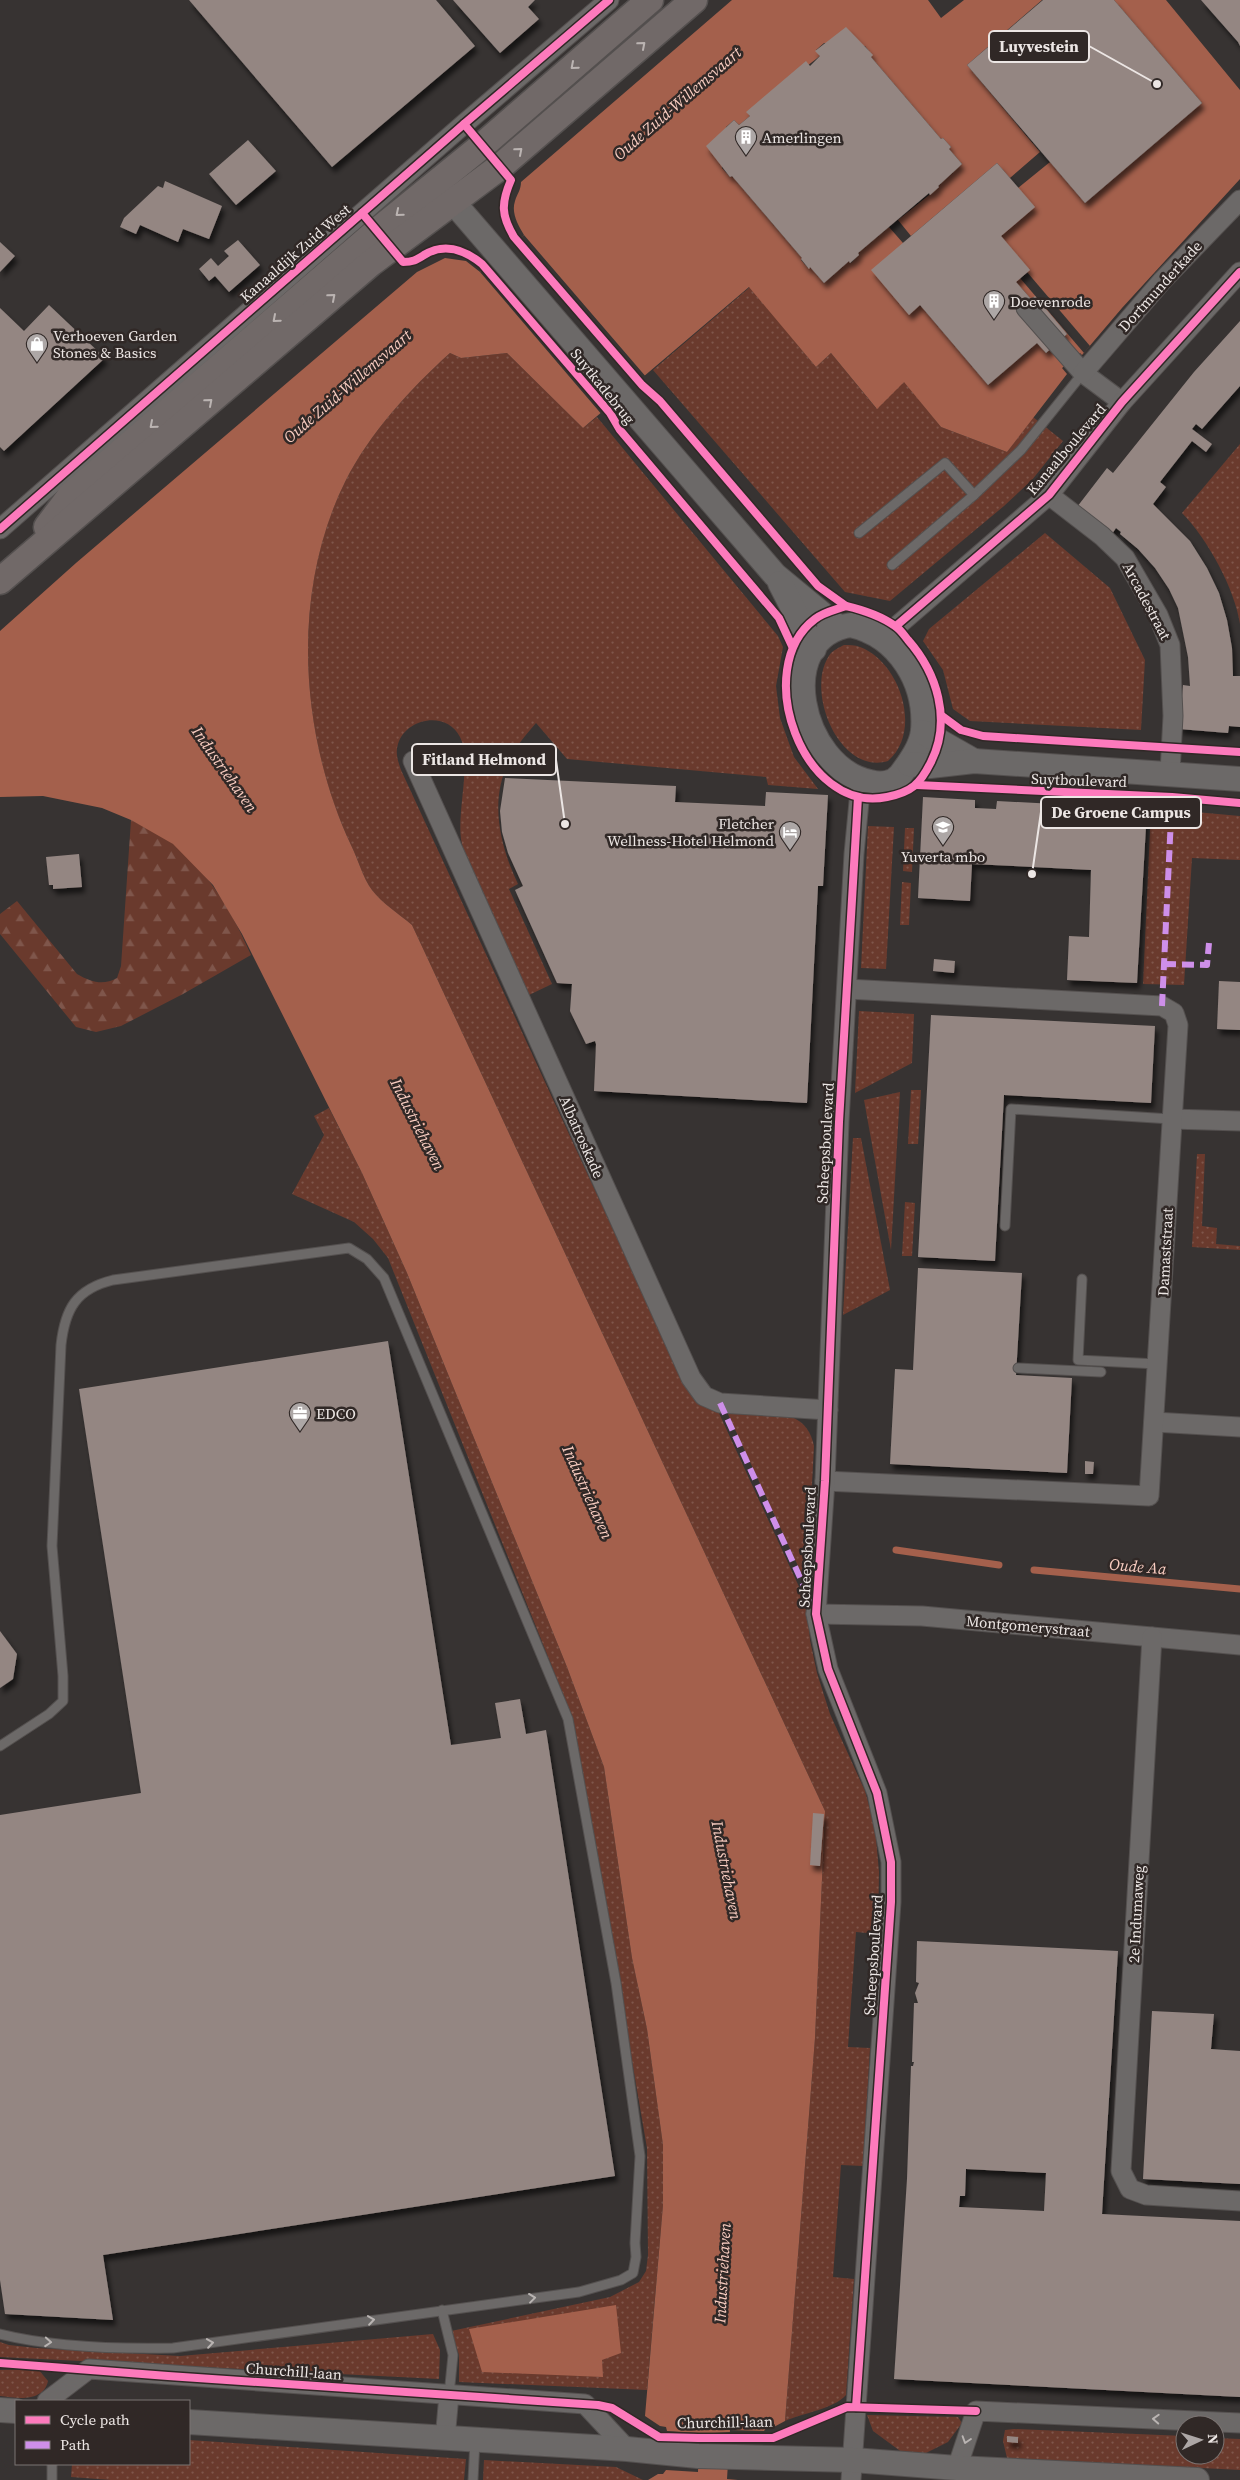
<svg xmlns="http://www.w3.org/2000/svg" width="1240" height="2480" font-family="'Source Serif 4',serif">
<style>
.grass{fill:url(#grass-dots)}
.forest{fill:url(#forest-firs)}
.water{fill:#a4604c}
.pier{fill:#373332}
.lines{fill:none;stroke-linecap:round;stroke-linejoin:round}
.stream{stroke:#a4604c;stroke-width:7}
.building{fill:#948682;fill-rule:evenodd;filter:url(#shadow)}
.service-casing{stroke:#54504f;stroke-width:11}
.minor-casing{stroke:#54504f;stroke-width:21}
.tertiary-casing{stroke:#54504f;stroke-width:26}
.secondary-casing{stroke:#54504f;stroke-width:29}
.service{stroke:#6c6968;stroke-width:9}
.minor{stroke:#6c6968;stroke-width:19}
.tertiary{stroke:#6c6968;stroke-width:24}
.secondary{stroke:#716968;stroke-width:26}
.quiet{stroke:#ce8fe9;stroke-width:6;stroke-dasharray:12 6;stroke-linecap:butt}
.cycleway-casing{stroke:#302826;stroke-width:11}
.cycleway{stroke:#fd7abc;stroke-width:8}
.oneway{stroke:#bbb4b2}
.oneway2{stroke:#b9b4b2}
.labels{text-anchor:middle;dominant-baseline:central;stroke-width:5;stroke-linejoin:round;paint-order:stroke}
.poi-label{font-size:15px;fill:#ece6e4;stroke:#302826;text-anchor:start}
.street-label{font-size:15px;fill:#ece6e4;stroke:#302826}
.water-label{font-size:16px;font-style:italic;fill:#f9cdc1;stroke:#302826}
.leader{fill:none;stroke:#ece6e4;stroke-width:2}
.callout-dot{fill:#ece6e4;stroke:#302826;stroke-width:2}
.callout{fill:#302826;stroke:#ece6e4;stroke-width:2}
.callout-label{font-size:16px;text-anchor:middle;font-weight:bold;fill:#ece6e4}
</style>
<defs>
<pattern id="grass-dots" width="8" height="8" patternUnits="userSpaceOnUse" patternTransform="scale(1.25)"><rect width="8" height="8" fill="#6a3a2d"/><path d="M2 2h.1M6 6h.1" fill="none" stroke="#7f564b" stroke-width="1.8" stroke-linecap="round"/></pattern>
<pattern id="forest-firs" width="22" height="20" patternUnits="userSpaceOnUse" patternTransform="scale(1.25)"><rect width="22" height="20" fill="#6a3a2d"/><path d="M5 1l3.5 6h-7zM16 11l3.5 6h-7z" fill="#7f564b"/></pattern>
<filter id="shadow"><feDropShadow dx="3" dy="5.5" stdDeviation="2.5" flood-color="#0009"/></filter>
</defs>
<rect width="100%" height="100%" fill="#373332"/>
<g class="grass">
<polygon points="750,287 816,367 831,353 876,408 904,381 941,427 1007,452 1033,417 1063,441 1032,480 1004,506 890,601 845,592 653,370"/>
<path d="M450 353 461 358 507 353 583 428 597 417 778 636 783 647 776 686 780 718 794 757 818 789 768 785 766 777 567 759 536 723C526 735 515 747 509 761 489 801 500 846 518 884L509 889 552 984 529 995C515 965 501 935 487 905 476 884 465 863 461 839 457 810 472 760 460 737 447 711 407 717 398 744 395 753 398 761 401 770L683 1381 718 1411 807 1604 810 1640 817 1673 830 1714 865 1791 875 1827 879 1872 878 1934 856 1932 848 2047 870 2048 863 2166 841 2165 833 2277 854 2279 846 2395C834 2409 803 2413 785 2421L815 2038 825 1811 412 925C399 914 382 903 372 890 363 878 358 859 351 845 300 737 290 592 345 482 369 434 410 389 450 353Z"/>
<path d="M1240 444V624C1235 589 1207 538 1182 513Z"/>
<polygon points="1045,533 1110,588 1145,660 1141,730 970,721 953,709 943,670 923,641 929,629"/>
<path d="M844 645C849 645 855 645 860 647 900 662 923 731 888 761 839 776 803 688 831 653 834 650 840 647 844 645Z"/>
<polygon points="1151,808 1240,816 1240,860 1192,858 1184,985 1143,984"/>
<polygon points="868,826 894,827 886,969 861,968"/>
<polygon points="905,828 914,828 912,872 903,871"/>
<polygon points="902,882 911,883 909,925 900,925"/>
<polygon points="859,1011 914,1014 912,1063 855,1093"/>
<polygon points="911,1090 921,1090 918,1144 908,1144"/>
<polygon points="900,1092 891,1250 864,1100"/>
<polygon points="329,1108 362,1173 407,1273 567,1667 604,1767 632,1958 647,2029 663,2145 663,2205 647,2390 459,2382 459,2355 451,2331 610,2297 639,2282 646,2271 648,2255 647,2148 573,1719 388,1258 373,1239 354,1222 292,1194 324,1135 314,1116"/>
<polygon points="853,1138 861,1138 890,1290 843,1315"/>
<polygon points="1197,1154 1205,1154 1202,1226 1217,1228 1216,1244 1240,1246 1240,1250 1192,1247"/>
<polygon points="905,1202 915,1203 912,1256 902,1256"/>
<path d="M727 1412 792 1417C805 1423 811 1432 814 1446L807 1579H804Z"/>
<polygon points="433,2334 440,2350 439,2379 0,2357 0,2342 9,2345 36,2348 180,2356"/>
<path d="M38 2369 48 2381C43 2403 16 2398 0 2396V2370Z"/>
<polygon points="867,2415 958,2417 962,2423 948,2442 922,2455 903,2453 873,2431"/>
<polygon points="1014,2429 1185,2436 1185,2455 1215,2455 1215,2438 1240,2439 1240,2470 1007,2458 1003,2441 1005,2430"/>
<polygon points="189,2440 466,2459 464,2480 111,2480 71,2477 72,2464 189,2464"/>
<polygon points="484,2460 616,2467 643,2480 483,2480"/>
</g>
<path class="forest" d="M131 820C146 828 162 835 175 845 210 874 233 914 251 955L183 994 121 1026 96 1032 76 1027 0 934V914L17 901 77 974C91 982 103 986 117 978L121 966Z"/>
<g class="water">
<path d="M732 0H928L941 18 964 0H1042L967 65 1040 152 1010 178 997 163 911 236 898 220 939 187 938 186 962 164 949 149 951 147 943 138 941 139 871 57 872 55 865 46 824 43 816 50 820 56 747 112 750 116 739 125 734 120 726 127 722 168 730 177 732 176 802 258 801 260 808 268 810 267 824 283 849 261 851 263 859 255 858 253 889 227 903 243 909 314 920 305 988 385 1037 343 1046 353 1067 334 1035 297 1031 299 1016 282 1001 236 1018 188 1050 162 1085 203 1202 103 1114 0H1166L1240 90V179L1122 308 1082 355 1080 353 1062 368 1067 374 1007 452 941 427 904 382 877 409 831 353 816 367 749 287 583 428 507 353 461 358 450 353C410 389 369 434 345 482 290 593 300 736 351 845 358 859 363 878 372 890 382 903 399 914 412 925L825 1811 815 2038 785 2421 772 2428H766L764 2431 730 2430 727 2479 738 2480H648L658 2474H663L666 2470 698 2472 699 2433 667 2431 666 2427 660 2426 645 2416 663 2205V2145L647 2029 632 1958 604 1767 567 1667 407 1273 362 1173 242 934 213 885 173 844 131 820 102 808 43 796 0 797V631L76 563 417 272 445 258 466 261 480 272 524 235C518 225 511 213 515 201 517 194 521 190 521 182Z"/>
<polygon points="616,2305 621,2353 602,2360 603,2377 482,2372 469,2329"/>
</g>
<g class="pier">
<polygon points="524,235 647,378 603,416 480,272 483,269 482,267 518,236 520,238"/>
<polygon points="1027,272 1090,346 1084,353 1020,278"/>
<polygon points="730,2432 728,2469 697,2467 699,2434"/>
</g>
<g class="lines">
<g class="stream">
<polyline points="896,1550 999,1565"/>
<polyline points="1034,1570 1240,1589"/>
</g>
</g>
<g class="building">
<polygon points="189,0 436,0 475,46 332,167"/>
<polygon points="453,0 535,0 528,7 539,19 500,53"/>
<polygon points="1043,0 1114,0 1202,103 1085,203 967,65"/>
<polygon points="1201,0 1240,0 1240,46 1238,42"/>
<polygon points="846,27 873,55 871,57 941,139 943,138 951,147 949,149 962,164 938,186 939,187 930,195 929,193 858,253 859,255 850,263 849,261 824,283 810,267 809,269 801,259 802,258 732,176 730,177 706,146 734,120 739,125 750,116 746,112 806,61 810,66 820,56 815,51"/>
<polygon points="248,140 276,171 236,205 209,174"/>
<polygon points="997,163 1035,207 1001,236 1030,270 1016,282 1031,299 1035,296 1067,334 1046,353 1037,343 988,385 920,305 909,315 871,270"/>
<polygon points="165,181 222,206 209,239 183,229 178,242 140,225 136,234 120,227 124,218 158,186 163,188"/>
<polygon points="238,240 260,265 229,292 215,276 209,281 199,269 211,258 218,266 229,256 224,251"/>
<polygon points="0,242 15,256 0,272"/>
<polygon points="49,305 105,358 4,451 0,447 0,308 24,331"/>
<polygon points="1240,321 1240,386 1202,429 1196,424 1192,429 1212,444 1206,452 1192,441 1160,482 1166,487 1153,504 1190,541 1207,568 1219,593 1227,620 1232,648 1233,676 1240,676 1240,727 1229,726 1228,733 1179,729 1183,685 1190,686 1188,657 1178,608 1169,589 1155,568 1138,549 1120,534 1121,532 1116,528 1112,534 1077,507 1107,468 1113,473 1194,372"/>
<polygon points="505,778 676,786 675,802 765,806 766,792 828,795 823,886 818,886 807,1103 594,1091 596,1044 595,1041 586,1044 570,1011 572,984 557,983 515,890 523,886 508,853 502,832 500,811"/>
<polygon points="923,797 975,800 975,808 996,809 997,801 1147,809 1137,983 1067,980 1069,936 1089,937 1091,870 972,864 970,901 918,898"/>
<polygon points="79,854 82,887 53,889 53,885 49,885 46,857"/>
<polygon points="934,959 955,961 954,973 933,971"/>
<polygon points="1219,981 1240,982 1240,1030 1217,1029"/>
<polygon points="931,1015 1155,1026 1151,1103 1004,1095 995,1261 918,1257"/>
<polygon points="918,1268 1022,1273 1016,1375 1072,1378 1067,1473 890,1464 895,1369 913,1370"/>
<polygon points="388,1341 451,1745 501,1738 495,1703 520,1699 526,1734 546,1730 615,2176 103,2255 113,2320 5,2314 0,2280 0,1815 141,1793 79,1389"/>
<polygon points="1085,1461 1094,1462 1093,1474 1085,1474"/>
<polygon points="0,1631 17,1654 13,1679 0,1688"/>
<polygon points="813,1813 824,1814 820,1866 810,1865"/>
<path d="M917 1941 1118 1951 1102 2214 1240 2221V2397L894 2379 907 2179 911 2066H913L914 2062H912L914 2003H918L915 1993 919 1983 916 1982ZM966 2169 1046 2173 1044 2211 959 2207 960 2196H965Z"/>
<polygon points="1152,2011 1214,2014 1211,2049 1240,2051 1240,2184 1143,2179"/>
<polygon points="1007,2436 1018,2437 1018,2443 1007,2442"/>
</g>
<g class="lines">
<g class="service-casing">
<g id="service">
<polyline points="859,533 945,463 974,495 1021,450 1083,373"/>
<polyline points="892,565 974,495"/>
<polyline points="1005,1226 1011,1109 1171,1119"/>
<polyline points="1082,1279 1078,1360 1157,1364"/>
<polyline points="1018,1368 1101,1372"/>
<path d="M0 1746 49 1714 63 1701V1676L52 1546 61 1345C65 1309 76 1289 113 1280L349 1248 367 1259 384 1278 568 1719 616 1983 640 2156 635 2243 636 2257 633 2273 621 2280 579 2292 173 2348C119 2349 52 2347 0 2334"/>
<polyline points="442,2310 453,2355 449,2395"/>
<polyline points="52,2464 52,2480"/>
<polyline points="473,2480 475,2441"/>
</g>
</g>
<g class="minor-casing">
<g id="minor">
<polyline points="1026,308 1083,373 1122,402"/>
<polyline points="1083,373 1162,281 1240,200"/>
<polyline points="1049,495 1102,536 1125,558 1158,615 1170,645 1173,716 1170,773"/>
<polyline points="0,529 464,124 609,0"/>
<polyline points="883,638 1049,495 1122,402 1240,272"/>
<polyline points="413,761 691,1378 704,1396 720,1403 828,1410"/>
<polyline points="1171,1119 1240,1121"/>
<polyline points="1154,1422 1240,1427"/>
<polyline points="825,1481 1149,1496 1178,1025 1174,1013 1162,1006 847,989"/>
<polyline points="816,1614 922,1616 1240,1645"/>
<polyline points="1152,1637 1121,2171 1130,2189 1146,2195 1240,2201"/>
<polyline points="47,2401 89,2369 585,2404 627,2449"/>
<polyline points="445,2439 449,2395"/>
<polyline points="957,2468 976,2411 1240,2423"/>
<polyline points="851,2480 891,1902 891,1862 877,1793 828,1669 816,1614 825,1481 839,1122 854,854 861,781"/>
</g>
</g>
<g class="tertiary-casing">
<g id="tertiary">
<polyline points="441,188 775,575 838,627"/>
<polyline points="780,583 814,649"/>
<path d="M851 625C899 636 927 683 923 731 921 747 910 762 901 774 894 784 880 785 870 782 800 768 771 637 851 625Z"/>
<polyline points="923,732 974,761"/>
<polyline points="909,764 930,766 974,761 1240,779"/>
<polyline points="0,2410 16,2411"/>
<polyline points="189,2422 627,2449 698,2456 853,2460 957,2468 1197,2480"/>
</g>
</g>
<g class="secondary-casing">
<g id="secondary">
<polyline points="47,527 71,495 377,231 483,145 650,0"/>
<polyline points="0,581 371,263 501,166 694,0"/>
</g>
</g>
<use href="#service" class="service"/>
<use href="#minor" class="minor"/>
<use href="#tertiary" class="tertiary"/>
<use href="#secondary" class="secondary"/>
<g class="quiet">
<polyline points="1164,964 1207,965 1209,943"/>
<polyline points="1162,1006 1172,797"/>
<polyline points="720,1403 814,1608"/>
</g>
<g class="cycleway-casing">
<g id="cycleway">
<path d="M464 124 511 180C501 203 501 215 514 237L642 385 660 401 818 586 846 606"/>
<path d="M362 213 403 262C413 262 416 260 424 255 445 242 465 250 482 264L610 413 620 430 779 618 792 646"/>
<polyline points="0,529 464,124 609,0"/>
<path d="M846 606C863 610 881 616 895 626 900 629 904 635 908 640 937 673 952 720 931 762 920 784 912 792 887 797 803 815 750 668 815 619 824 612 835 610 846 606Z"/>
<polyline points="896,626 1049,495 1122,402 1240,272"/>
<polyline points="942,716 961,730 983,736 1240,752"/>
<polyline points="917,785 1172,797 1240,803"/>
<polyline points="0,2363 168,2376 598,2405 612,2408 659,2437 698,2438 773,2438 847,2407 976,2411"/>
<polyline points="856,2407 891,1902 891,1862 877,1793 828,1669 816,1614 825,1481 839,1122 858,797"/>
</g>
</g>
<use href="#cycleway" class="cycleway"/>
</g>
<defs><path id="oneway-chevron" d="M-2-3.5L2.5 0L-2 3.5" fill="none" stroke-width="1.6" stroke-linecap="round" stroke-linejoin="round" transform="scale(1.25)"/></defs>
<g class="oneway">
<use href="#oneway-chevron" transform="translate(642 45) rotate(-41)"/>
<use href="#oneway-chevron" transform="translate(574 66) rotate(139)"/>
<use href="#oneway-chevron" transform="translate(519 151) rotate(-41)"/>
<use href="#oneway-chevron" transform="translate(399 213) rotate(140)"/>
<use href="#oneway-chevron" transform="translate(332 297) rotate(-41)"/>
<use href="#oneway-chevron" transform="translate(276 319) rotate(139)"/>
<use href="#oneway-chevron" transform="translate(209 402) rotate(-41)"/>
<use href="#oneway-chevron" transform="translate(153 425) rotate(139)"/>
</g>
<g class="oneway2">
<use href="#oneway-chevron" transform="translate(532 2298) rotate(-7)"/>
<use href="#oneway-chevron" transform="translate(371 2320) rotate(-8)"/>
<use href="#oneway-chevron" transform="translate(48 2342) rotate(4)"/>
<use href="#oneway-chevron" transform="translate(210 2343) rotate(-8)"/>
<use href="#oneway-chevron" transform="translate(1156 2419) rotate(-177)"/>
<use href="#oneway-chevron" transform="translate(966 2440) rotate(108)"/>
</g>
<defs>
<g id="building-pin" transform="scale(1.125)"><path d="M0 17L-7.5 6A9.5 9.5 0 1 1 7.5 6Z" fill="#ada7a6" stroke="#302826"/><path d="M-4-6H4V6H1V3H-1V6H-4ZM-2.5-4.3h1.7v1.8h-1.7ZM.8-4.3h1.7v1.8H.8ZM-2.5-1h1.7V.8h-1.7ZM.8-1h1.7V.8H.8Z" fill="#fff"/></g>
<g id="shop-pin" transform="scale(1.125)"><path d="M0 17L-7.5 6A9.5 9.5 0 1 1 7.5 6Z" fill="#ada7a6" stroke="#302826"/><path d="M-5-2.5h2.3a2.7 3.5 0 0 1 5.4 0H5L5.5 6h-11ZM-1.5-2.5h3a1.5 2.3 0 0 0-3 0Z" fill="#fff"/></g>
<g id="university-pin" transform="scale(1.125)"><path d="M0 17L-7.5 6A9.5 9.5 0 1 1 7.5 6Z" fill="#ada7a6" stroke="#302826"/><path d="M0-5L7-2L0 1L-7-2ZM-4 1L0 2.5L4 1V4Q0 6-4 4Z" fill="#fff"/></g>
<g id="hotel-pin" transform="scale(1.125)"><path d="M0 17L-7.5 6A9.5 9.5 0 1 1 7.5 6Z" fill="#ada7a6" stroke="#302826"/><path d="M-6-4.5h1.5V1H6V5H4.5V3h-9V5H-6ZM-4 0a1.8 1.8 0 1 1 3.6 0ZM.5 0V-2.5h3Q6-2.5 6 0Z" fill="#fff"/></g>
<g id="office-pin" transform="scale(1.125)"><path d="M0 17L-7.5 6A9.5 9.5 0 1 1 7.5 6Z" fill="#ada7a6" stroke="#302826"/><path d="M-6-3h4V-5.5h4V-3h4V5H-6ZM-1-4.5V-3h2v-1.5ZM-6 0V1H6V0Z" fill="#fff"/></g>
</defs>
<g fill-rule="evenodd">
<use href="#building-pin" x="746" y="137"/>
<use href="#building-pin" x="994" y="301"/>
<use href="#shop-pin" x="37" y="344"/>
<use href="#university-pin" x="943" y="827"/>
<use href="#hotel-pin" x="790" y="832"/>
<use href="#office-pin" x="300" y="1413"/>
</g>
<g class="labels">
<g class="poi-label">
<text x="762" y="137">Amerlingen</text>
<text x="1010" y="301">Doevenrode</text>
<text x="53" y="335">Verhoeven Garden<tspan x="53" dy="17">Stones &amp; Basics</tspan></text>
<text x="774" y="823" text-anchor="end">Fletcher<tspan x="774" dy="17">Wellness-Hotel Helmond</tspan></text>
<text x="943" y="856" text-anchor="middle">Yuverta mbo</text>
<text x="316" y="1413">EDCO</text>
</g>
<g class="street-label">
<text transform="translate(295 253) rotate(-41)">Kanaaldijk Zuid West</text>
<text transform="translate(1160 286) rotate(-48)">Dortmunderkade</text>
<text transform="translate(603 386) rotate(51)">Suytkadebrug</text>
<text transform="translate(1066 449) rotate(-50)">Kanaalboulevard</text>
<text transform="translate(1147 601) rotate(62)">Arcadestraat</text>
<text transform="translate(1079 780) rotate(2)">Suytboulevard</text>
<text transform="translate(582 1137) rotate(66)">Albatroskade</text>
<text transform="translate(825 1143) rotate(-87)">Scheepsboulevard</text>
<text transform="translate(1165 1252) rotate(-87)">Damaststraat</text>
<text transform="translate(807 1547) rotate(-87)">Scheepsboulevard</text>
<text transform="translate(1028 1626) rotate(5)">Montgomerystraat</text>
<text transform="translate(1136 1914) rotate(-87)">2e Indumaweg</text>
<text transform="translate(873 1955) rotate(-86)">Scheepsboulevard</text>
<text transform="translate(294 2371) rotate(4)">Churchill-laan</text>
<text transform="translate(725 2422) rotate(-1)">Churchill-laan</text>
</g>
<g class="water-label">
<text transform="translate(677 103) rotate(-41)">Oude Zuid-Willemsvaart</text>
<text transform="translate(347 386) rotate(-41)">Oude Zuid-Willemsvaart</text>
<text transform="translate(225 769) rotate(55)">Industriehaven</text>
<text transform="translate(418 1124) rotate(63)">Industriehaven</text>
<text transform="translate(588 1492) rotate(66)">Industriehaven</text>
<text transform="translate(1138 1566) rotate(5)">Oude Aa</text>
<text transform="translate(727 1870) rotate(79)">Industriehaven</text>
<text transform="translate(722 2273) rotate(-87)">Industriehaven</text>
</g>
</g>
<path class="leader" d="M1157 84L1089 46M565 824L556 760M1032 874L1041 812"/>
<g class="callout-dot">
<circle cx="1157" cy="84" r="5"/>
<circle cx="565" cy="824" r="5"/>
<circle cx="1032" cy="874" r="5"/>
</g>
<g class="callout">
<rect x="989" y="31" width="100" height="31" rx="5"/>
<rect x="412" y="744" width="144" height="31" rx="5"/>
<rect x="1041" y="797" width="160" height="31" rx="5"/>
</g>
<g class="callout-label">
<text x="1039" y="52">Luyvestein</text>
<text x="484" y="765">Fitland Helmond</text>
<text x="1121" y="818">De Groene Campus</text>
</g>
<rect x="15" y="2400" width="175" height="65" fill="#302826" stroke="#7b7472"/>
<rect x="25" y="2416" width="25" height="8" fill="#fd7abc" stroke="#7b7472"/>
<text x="60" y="2425" font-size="15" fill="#ece6e4">Cycle path</text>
<rect x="25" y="2441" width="25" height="8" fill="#ce8fe9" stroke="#7b7472"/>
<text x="60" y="2450" font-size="15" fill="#ece6e4">Path</text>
<g transform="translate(1200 2440) rotate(86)"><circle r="24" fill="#302826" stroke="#7b7472"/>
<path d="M0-4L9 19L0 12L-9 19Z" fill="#ada7a6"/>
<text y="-8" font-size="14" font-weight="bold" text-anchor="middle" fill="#ece6e4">N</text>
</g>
</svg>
